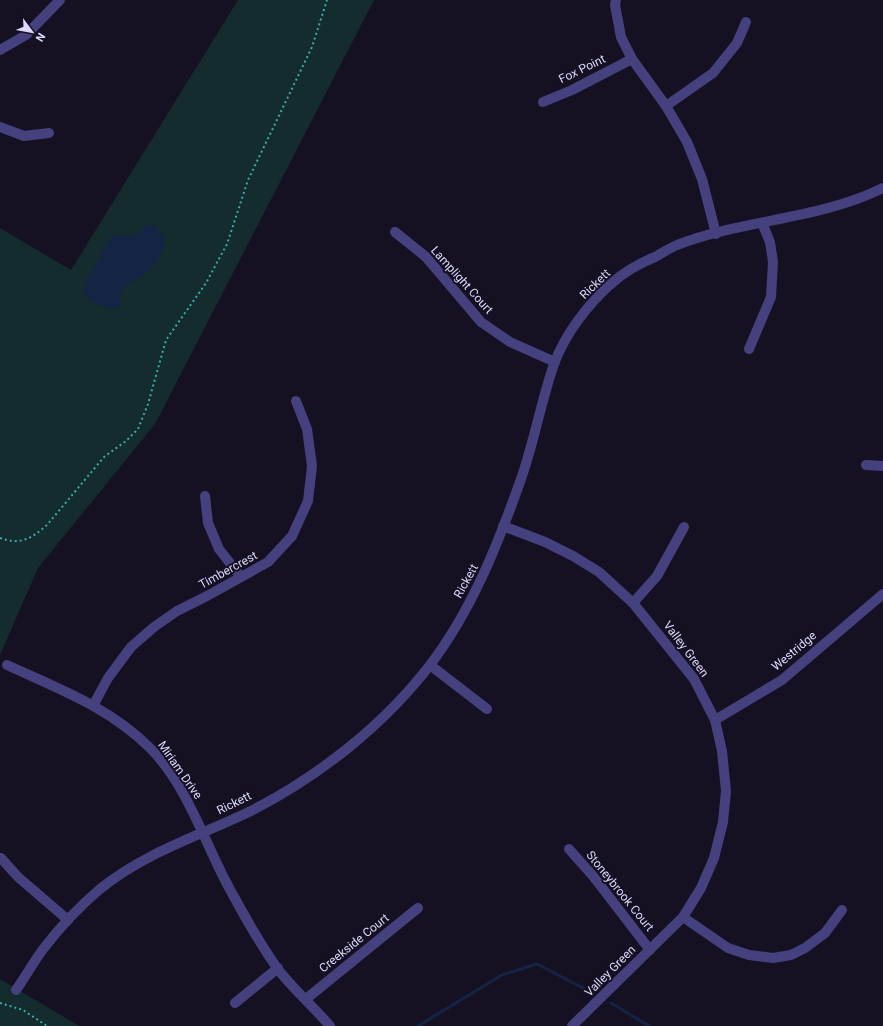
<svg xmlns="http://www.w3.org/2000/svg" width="883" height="1026" font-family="Roboto,sans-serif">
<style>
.green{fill:#142c2d}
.water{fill:#132445}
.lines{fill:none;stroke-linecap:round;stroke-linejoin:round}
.stream{stroke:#132445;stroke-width:3}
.path{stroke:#3baba9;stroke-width:2;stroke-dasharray:2 3;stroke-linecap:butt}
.street{stroke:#45407e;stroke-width:10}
.labels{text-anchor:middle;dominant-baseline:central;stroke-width:4;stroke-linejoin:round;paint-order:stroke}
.street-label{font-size:12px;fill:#dcd7fb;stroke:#151123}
</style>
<rect width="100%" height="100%" fill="#151123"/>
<g class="green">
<polygon points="238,0 374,0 155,424 38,568 0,655 0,228 71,270"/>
<polygon points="0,979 79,1026 0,1026"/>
</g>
<path class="water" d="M152 225 157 227 158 233 163 234C168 250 154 267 142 276 138 279 132 280 128 284 121 289 120 298 120 306 107 311 93 303 83 294L86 281 112 236 136 235 145 227Z"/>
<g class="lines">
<g class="stream">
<polyline points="611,1003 649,1026"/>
<polyline points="418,1026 502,975 537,964 585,989"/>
</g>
<g class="path">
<path d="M0 538C21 545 31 539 47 525L104 457 126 441 138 429 148 404 166 340 206 283 227 244 248 180 312 47 327 0"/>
<polyline points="0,1003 23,1010 47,1026"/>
</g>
<g class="street">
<polyline points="616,0 615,5 621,37 632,59 666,106 687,142 702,179 716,234"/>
<polyline points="0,50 26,35 60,0"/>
<polyline points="543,102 572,90 632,59"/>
<polyline points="666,106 713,73 737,43 746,22"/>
<polyline points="0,127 24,136 49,133"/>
<polyline points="395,232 426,257 481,322 510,342 555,362"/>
<polyline points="749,349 771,297 773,262 770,242 762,223"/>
<polyline points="866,465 883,466"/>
<polyline points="205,496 208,523 219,549 240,576"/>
<polyline points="503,526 545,542 573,556 599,572 633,603 694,679 715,720 722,751 726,791 723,822 714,858 701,888 683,917 572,1026"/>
<polyline points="633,603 657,576 684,527"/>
<path d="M7 665C59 689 109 707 150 748 189 787 206 848 233 895 246 919 261 945 277 968 291 987 314 1007 330 1026"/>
<polyline points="430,665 487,709"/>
<polyline points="94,704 108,678 131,647 154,627 177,611 207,596 268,562 292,536 308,501 312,466 307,429 296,401"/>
<polyline points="715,720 782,680 883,594"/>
<polyline points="569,849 593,876 650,950"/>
<polyline points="1,858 18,877 68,920"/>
<polyline points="683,917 728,948 749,955 773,958 791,955 805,948 825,933 842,910"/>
<path d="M16 990C26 976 34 961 44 948 60 927 80 906 100 889 146 852 199 836 251 811 319 776 383 726 430 665 472 610 498 544 521 479 534 442 541 402 554 364 565 334 588 304 612 283 624 272 640 263 655 257 662 253 670 248 677 245 744 219 818 220 883 188"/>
<polyline points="306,999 418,908"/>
<polyline points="235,1003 278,968"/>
</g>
</g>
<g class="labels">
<g class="street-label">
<text transform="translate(582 69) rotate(-26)">Fox Point</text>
<text transform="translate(462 280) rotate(48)">Lamplight Court</text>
<text transform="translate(595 284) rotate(-44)">Rickett</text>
<text transform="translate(228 570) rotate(-29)">Timbercrest</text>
<text transform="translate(466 581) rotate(-61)">Rickett</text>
<text transform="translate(686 649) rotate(53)">Valley Green</text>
<text transform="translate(794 651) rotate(-40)">Westridge</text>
<text transform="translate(180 770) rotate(55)">Miriam Drive</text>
<text transform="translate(234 803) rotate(-26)">Rickett</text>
<text transform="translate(620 891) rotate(51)">Stoneybrook Court</text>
<text transform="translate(354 943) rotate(-39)">Creekside Court</text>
<text transform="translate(610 971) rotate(-45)">Valley Green</text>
</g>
</g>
<g transform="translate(32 32) rotate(122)" stroke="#151123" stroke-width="3" paint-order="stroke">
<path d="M0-3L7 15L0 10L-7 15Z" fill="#dcd7fb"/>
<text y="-6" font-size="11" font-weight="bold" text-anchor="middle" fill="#dcd7fb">N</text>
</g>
</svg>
